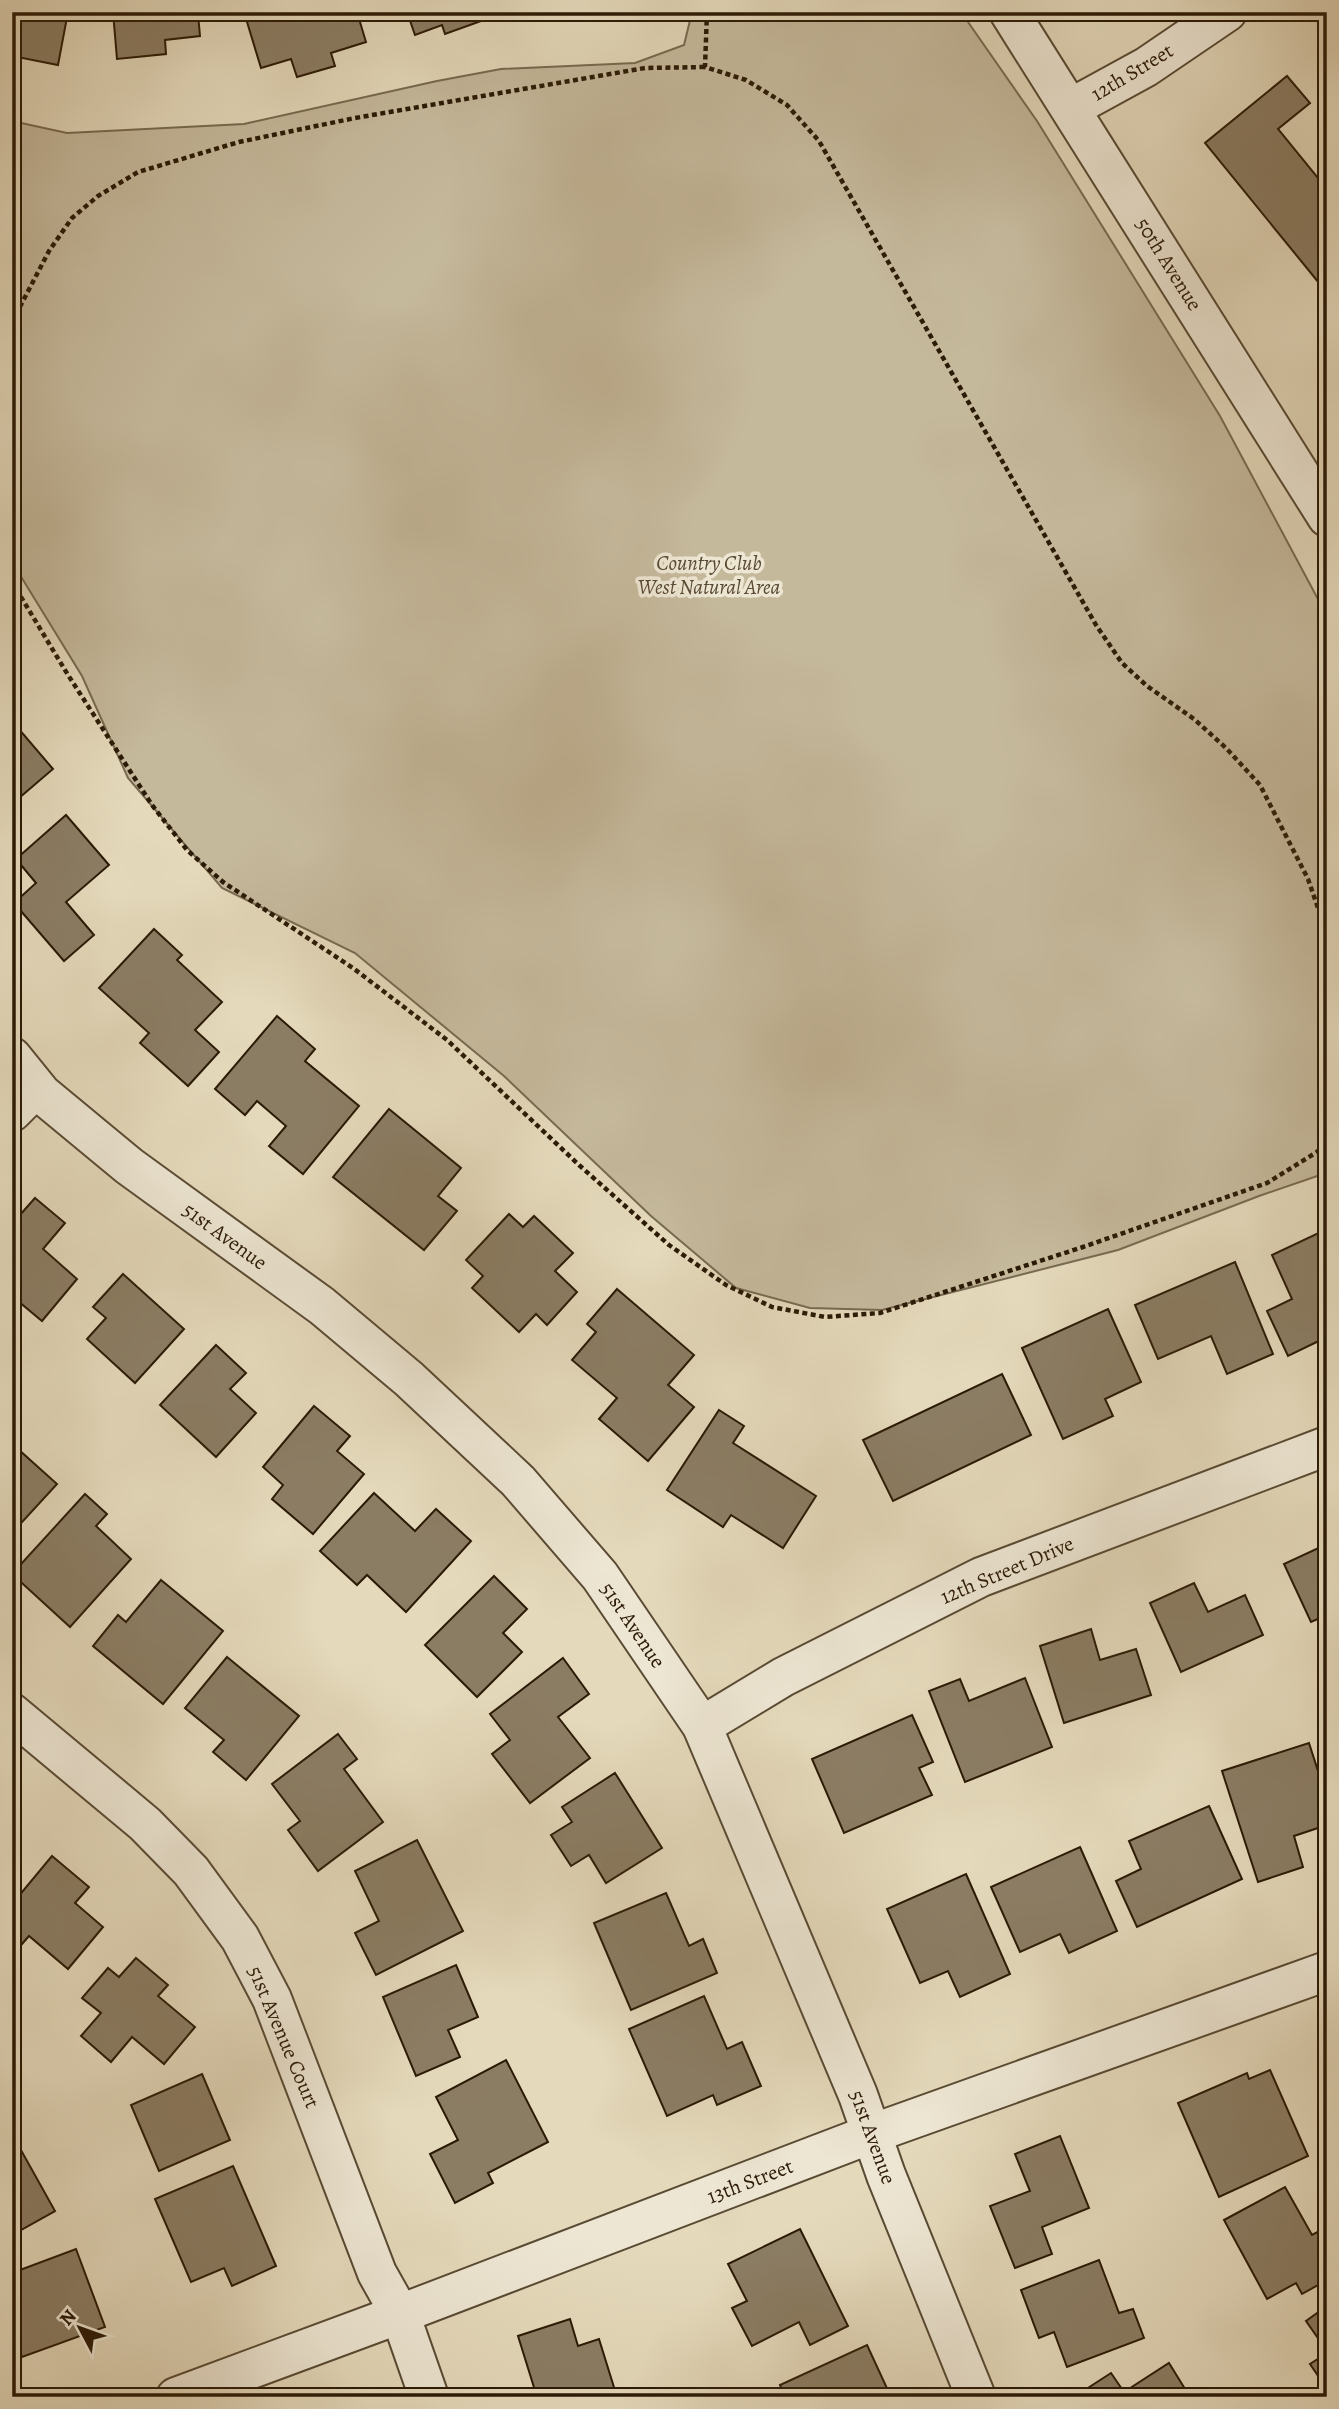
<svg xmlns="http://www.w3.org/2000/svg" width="1339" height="2409" font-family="Alegreya,serif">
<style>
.green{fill:#c5b99c;stroke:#786a51;stroke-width:2}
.building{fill:#8b7d64;stroke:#2b1a06;stroke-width:2}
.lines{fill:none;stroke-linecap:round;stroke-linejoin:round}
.street-casing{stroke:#594a33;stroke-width:42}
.path{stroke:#2b1a06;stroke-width:4.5;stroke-dasharray:5 3.5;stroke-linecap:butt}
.street{stroke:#ede6d3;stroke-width:38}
.labels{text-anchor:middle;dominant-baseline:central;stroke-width:7;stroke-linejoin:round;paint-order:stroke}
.street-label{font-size:21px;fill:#2b1a06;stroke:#ede6d3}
.park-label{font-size:21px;font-style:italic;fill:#594a33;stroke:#ede6d3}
</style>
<rect width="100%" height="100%" fill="#e4d9bb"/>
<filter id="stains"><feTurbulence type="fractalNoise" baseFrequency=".00286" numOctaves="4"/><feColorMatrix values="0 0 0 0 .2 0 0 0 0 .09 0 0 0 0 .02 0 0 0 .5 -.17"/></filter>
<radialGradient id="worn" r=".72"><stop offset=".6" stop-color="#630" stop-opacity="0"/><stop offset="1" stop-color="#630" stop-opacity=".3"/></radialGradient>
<polygon class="green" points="692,12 961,12 1037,121 1220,416 1327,616 1326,1173 1259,1196 1118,1250 882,1310 810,1308 736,1288 651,1216 504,1076 355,953 222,888 128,778 82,676 12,562 12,121 67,133 244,124 437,81 501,69 635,63 684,45"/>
<g class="building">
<polygon points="12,12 68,12 58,65 12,56"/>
<polygon points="113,12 217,12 198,14 200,36 165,40 166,54 117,59"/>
<polygon points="244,12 357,12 366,42 331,53 335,66 297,77 291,59 261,68"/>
<polygon points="407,12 506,12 445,34 442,25 415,35"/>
<polygon points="1287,76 1310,103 1278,129 1327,189 1327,277 1319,283 1205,143"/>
<polygon points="12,721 53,769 12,804"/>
<polygon points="66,815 109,865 66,902 94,935 64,961 14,903 36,883 16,859"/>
<polygon points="154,929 182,955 177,960 222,1002 195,1030 219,1052 188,1086 140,1043 149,1033 99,988"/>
<polygon points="277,1016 315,1049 305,1061 359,1106 303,1174 269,1146 286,1126 257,1101 245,1115 215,1089"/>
<polygon points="389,1109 461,1168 438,1196 457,1211 424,1250 333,1177"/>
<polygon points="35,1198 65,1223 43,1249 77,1279 42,1321 12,1296 12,1224"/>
<polygon points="509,1214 523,1227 534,1216 573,1253 555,1271 577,1292 547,1325 536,1314 519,1332 472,1288 483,1276 466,1260"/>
<polygon points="1327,1229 1327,1337 1288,1356 1267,1311 1292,1299 1272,1255"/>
<polygon points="1235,1262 1273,1354 1227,1374 1211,1336 1158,1359 1135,1305"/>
<polygon points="123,1274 184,1329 135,1383 87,1339 106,1318 93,1307"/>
<polygon points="617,1289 694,1355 668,1385 694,1407 648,1461 599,1419 617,1398 572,1360 596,1332 587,1324"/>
<polygon points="1108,1309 1141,1382 1105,1399 1113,1416 1063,1439 1022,1348"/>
<polygon points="216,1345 246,1373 230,1389 256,1413 216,1457 160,1405"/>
<polygon points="1002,1374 1031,1435 893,1501 863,1440"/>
<polygon points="314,1406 350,1436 337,1451 364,1474 313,1534 272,1499 283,1485 263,1467"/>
<polygon points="719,1410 744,1426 733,1443 816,1496 783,1548 731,1515 723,1527 667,1490"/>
<polygon points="12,1449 16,1453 19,1450 57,1484 12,1533"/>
<polygon points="374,1493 415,1531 436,1509 471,1541 406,1612 367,1575 357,1585 320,1551"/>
<polygon points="85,1494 107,1514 96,1526 131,1559 70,1627 12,1574"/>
<polygon points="1327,1544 1327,1615 1311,1622 1284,1564"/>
<polygon points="494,1576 527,1609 503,1633 522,1652 477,1697 425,1645"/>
<polygon points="161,1580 223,1631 163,1704 93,1646 118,1615 126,1622"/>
<polygon points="1194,1583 1208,1612 1245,1595 1263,1635 1181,1672 1150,1603"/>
<polygon points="1091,1629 1100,1660 1136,1649 1151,1695 1064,1723 1040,1646"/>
<polygon points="227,1657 299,1716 246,1780 213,1752 224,1740 185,1708"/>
<polygon points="563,1658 589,1694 558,1717 590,1758 530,1803 492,1754 510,1740 490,1714"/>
<polygon points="1025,1678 1052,1747 965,1782 929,1691 960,1679 969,1701"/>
<polygon points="912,1715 933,1762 919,1768 932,1795 844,1833 812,1759"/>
<polygon points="338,1734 357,1759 344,1769 383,1822 318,1871 288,1830 300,1821 272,1784"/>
<polygon points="1309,1743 1327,1799 1327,1825 1294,1836 1303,1867 1258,1882 1222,1771"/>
<polygon points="615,1773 662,1848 606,1883 589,1855 571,1866 551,1835 572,1822 562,1807"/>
<polygon points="1209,1806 1242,1879 1137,1927 1116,1881 1141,1869 1129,1841"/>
<polygon points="417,1840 463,1931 376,1975 355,1933 379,1921 355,1871"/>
<polygon points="1080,1847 1117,1931 1069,1953 1060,1934 1020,1952 991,1887"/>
<polygon points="52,1856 89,1887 75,1903 103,1927 68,1969 29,1936 22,1944 12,1936 12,1904"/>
<polygon points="966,1874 1010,1974 960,1997 948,1971 920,1983 887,1909"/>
<polygon points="666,1893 689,1946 703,1939 717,1973 631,2010 594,1923"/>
<polygon points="136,1958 168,1985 158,1996 195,2027 164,2064 132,2037 111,2062 81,2036 101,2013 82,1998 108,1968 119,1977"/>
<polygon points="456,1965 478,2017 448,2030 460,2057 416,2076 383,1997"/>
<polygon points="704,1996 727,2049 742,2042 761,2086 717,2105 713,2095 667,2116 629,2029"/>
<polygon points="506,2060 548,2142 488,2173 493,2183 455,2203 430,2154 458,2140 436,2097"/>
<polygon points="1270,2070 1308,2156 1219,2197 1178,2103 1247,2073 1249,2079"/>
<polygon points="202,2074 230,2140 159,2171 131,2105"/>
<polygon points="12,2134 55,2211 12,2235"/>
<polygon points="1060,2136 1089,2208 1042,2227 1052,2254 1015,2268 990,2206 1030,2191 1015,2154"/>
<polygon points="233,2166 276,2266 232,2286 224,2268 191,2282 155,2199"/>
<polygon points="1285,2187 1312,2235 1327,2227 1327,2280 1302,2294 1296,2283 1267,2299 1224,2220"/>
<polygon points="800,2229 848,2326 810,2345 799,2322 752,2346 732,2308 747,2301 728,2264"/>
<polygon points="76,2249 105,2327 22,2357 12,2331 12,2273"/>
<polygon points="1099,2260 1119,2313 1133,2309 1144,2338 1067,2367 1054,2332 1039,2338 1021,2290"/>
<polygon points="1327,2306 1327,2351 1306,2321"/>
<polygon points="570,2319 578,2346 599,2339 617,2397 537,2397 518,2336"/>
<polygon points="867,2345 891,2397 785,2397 780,2385"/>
<polygon points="1327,2353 1327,2389 1310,2364"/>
<polygon points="1169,2363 1190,2397 1074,2397 1111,2373 1124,2392"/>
</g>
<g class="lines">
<g class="street-casing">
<g id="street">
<polyline points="1009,12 1327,517"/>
<polyline points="1071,108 1146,67 1227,12"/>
<polyline points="12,1057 42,1094 129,1166 322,1306 409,1379 518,1481 600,1576 702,1726 858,2095 886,2175 976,2397"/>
<polyline points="12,1112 36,1088"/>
<polyline points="12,1713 145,1824 191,1871 240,1938 272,1999 377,2273 400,2314 429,2397"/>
<polyline points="702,1726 783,1677 981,1577 1327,1446"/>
<polyline points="176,2397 400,2314 871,2134 1327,1971"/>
</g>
</g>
<g class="path">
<polyline points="707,12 705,67 746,80 787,105 819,141 1096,625 1122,663 1147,686 1194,719 1226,748 1260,785 1308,879 1327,934"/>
<polyline points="12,322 49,251 72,218 98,196 138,172 239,142 355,118 645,68 705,67"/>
<polyline points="12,582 68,675 152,805 187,850 223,882 353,968 447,1040 579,1165 669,1245 726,1285 772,1307 825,1317 880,1313 1083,1247 1267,1183 1317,1152 1327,1143"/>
</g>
<use href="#street" class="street"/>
</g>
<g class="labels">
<g class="street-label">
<text transform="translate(1132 72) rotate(-31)">12th Street</text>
<text transform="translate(1169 264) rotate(58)">50th Avenue</text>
<text transform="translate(225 1236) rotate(36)">51st Avenue</text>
<text transform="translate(1007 1570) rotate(-23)">12th Street Drive</text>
<text transform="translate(633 1625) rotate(56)">51st Avenue</text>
<text transform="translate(284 2037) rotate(67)">51st Avenue Court</text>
<text transform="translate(873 2137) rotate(70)">51st Avenue</text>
<text transform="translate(750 2181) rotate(-21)">13th Street</text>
</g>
<g class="park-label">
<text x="709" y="563">Country Club<tspan x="709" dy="24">West Natural Area</tspan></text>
</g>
</g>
<rect width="1339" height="2409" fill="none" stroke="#e4d9bb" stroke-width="42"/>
<rect x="14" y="14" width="1311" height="2381" fill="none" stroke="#2b1a06" stroke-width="3.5"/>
<rect x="21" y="21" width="1297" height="2367" fill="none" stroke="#2b1a06" stroke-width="2"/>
<g transform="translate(80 2328) rotate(311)" stroke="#ede6d3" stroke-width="5" paint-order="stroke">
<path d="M0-5L12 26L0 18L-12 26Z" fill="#2b1a06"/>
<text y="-10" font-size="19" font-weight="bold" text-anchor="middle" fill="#2b1a06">N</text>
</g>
<rect width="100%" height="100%" filter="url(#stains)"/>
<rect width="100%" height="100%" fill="url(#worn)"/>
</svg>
